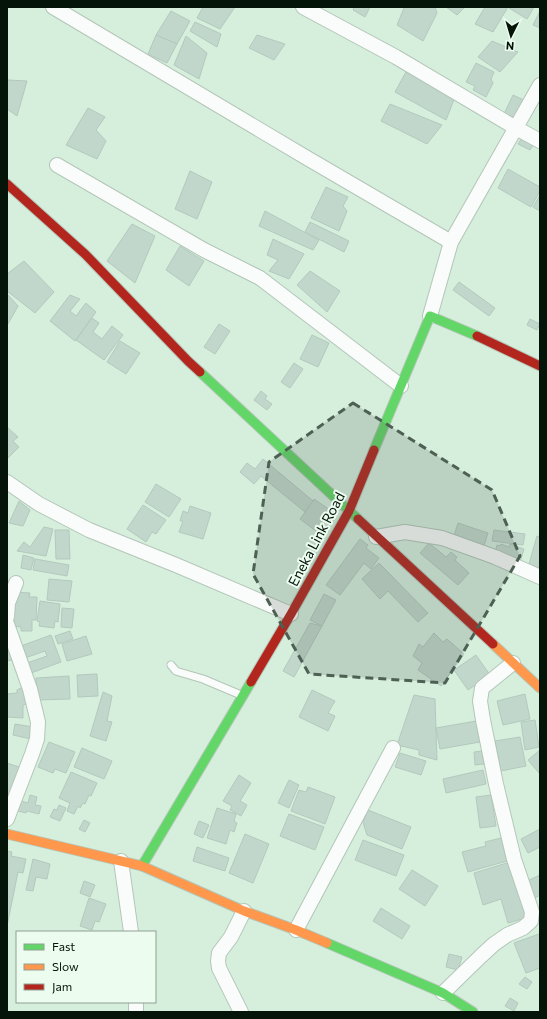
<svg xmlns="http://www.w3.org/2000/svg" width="547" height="1019" font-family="Commissioner,sans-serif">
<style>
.building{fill:#c2d7cb;stroke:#b3c9bd}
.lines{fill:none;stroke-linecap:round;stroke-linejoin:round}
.lane-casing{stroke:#b3c6b8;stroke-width:9}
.street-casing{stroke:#b3c6b8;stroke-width:16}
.fast-casing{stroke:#b3c6b8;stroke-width:11}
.slow-casing{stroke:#b3c6b8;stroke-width:11}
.jam-casing{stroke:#b3c6b8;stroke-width:11}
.lane{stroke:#f9fcfa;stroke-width:7}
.street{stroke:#f9fcfa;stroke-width:14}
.fast{stroke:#63d668;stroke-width:9}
.slow{stroke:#ff974d;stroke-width:9}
.jam{stroke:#b3261e;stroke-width:9}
.marked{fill:#4e6053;fill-opacity:0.2;stroke:#4e6053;stroke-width:3;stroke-dasharray:8 5;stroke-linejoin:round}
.labels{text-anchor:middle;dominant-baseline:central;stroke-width:4;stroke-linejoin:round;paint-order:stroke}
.street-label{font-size:14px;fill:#051409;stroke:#ecfdf0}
</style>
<rect width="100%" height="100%" fill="#d6eedc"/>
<g class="building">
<polygon points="203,7 235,7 220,29 197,18"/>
<polygon points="354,7 370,7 365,17 353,10"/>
<polygon points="406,7 435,7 437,13 423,41 397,25 404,8"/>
<polygon points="446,7 465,7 457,15"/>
<polygon points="485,7 508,7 493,32 475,24"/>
<polygon points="510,7 534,7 527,19 509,8"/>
<polygon points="171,11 190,21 177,44 156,35"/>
<polygon points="540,11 540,28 533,25"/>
<polygon points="195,22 221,34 217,47 190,31"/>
<polygon points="156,35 177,44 167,63 148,54"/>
<polygon points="257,35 285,44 274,60 249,48"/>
<polygon points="186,36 207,53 199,79 174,65"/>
<polygon points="492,41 518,52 500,72 478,57"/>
<polygon points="476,63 494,72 491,79 493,83 486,97 473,90 475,86 466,82"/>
<polygon points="406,72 455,97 446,120 395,92"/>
<polygon points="8,80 27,81 17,116 7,109 7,85"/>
<polygon points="513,95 524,100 514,120 504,114"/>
<polygon points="390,104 442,125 427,144 381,121"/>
<polygon points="88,108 105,117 96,130 106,141 97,159 66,145"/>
<polygon points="523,136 535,142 530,150 518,144"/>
<polygon points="508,169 540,187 540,191 531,207 498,188"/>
<polygon points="190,171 212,182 197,219 175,209"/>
<polygon points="326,187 348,197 343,206 347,211 339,231 311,218"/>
<polygon points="540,195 540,211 533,207"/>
<polygon points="265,211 319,240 313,250 259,226"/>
<polygon points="310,222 349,241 344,252 305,232"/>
<polygon points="132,224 155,236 135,283 107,261"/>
<polygon points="273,239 304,254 289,279 269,271 278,260 267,255"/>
<polygon points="180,246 204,261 189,286 166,270"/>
<polygon points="24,261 54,292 35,313 7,291 7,274"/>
<polygon points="310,271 340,291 327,312 297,285"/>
<polygon points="459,282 495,308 489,316 453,290"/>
<polygon points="7,294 18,306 8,324 7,324"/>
<polygon points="70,295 80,299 70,311 76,316 86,303 96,312 75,341 50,321"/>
<polygon points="92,318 99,323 93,332 102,339 112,326 123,335 104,360 76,340"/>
<polygon points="530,319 540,324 537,330 527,325"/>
<polygon points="219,324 230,331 215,354 204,347"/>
<polygon points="312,335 329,343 318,367 300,359"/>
<polygon points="120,341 140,353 126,374 107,362"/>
<polygon points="294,363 303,369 290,388 281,382"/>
<polygon points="261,391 267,396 265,399 272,404 267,410 254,400"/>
<polygon points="7,427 18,437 13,441 19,447 7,459"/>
<polygon points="263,459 313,501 305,512 261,476 254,484 240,472 247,463 255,469"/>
<polygon points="156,484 181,499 169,517 145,502"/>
<polygon points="314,499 330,510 316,531 300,519 313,501"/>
<polygon points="19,501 30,510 23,526 9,523"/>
<polygon points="143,505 166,520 156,534 152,532 146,542 127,529"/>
<polygon points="190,506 211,513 203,539 179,532 183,521 180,521 183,511 188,513"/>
<polygon points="458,523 488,533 483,549 453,539"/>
<polygon points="44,527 53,529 46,556 17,551 24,542 30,547"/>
<polygon points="55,530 69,530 70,559 56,559"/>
<polygon points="494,530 525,534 523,545 492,541"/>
<polygon points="537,536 540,537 540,568 529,564"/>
<polygon points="360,539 368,545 366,548 379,558 371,569 364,563 340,595 326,585"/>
<polygon points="429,543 446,557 451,552 457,557 455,560 469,573 458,585 420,553"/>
<polygon points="501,544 509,547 510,544 524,549 520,562 495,553 497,545 500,546"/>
<polygon points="23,555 34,558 31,570 21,568"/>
<polygon points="35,559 69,565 67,576 33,570"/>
<polygon points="379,563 428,613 418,622 388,591 380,599 362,579"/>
<polygon points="49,579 72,581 69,602 47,600"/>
<polygon points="15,592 30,593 29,597 37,597 36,620 32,620 32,631 21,631 21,627 12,626"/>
<polygon points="324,594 336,600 322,626 310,620"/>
<polygon points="40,601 60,604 58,622 55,621 54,628 39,626 40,622 37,621"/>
<polygon points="62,608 74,609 72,628 61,627"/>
<polygon points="310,623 322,626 294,677 283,671"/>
<polygon points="70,631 73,639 58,644 55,636"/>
<polygon points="434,633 443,642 447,639 464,654 441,686 418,670 422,663 413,656 419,644 423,647"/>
<polygon points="51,635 61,662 31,673 27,663 47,656 45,651 25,658 21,646"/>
<polygon points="86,636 92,654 67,661 62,644"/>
<polygon points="8,643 12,660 7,661 7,644"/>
<polygon points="476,655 490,675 468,690 454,670"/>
<polygon points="97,674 98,696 78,697 77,675"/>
<polygon points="69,676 70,699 37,700 36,678"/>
<polygon points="25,686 31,703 23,705 23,718 7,717 7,694 17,693 17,690"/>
<polygon points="312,690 335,701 328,713 335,716 328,731 299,717"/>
<polygon points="103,692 112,696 107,721 112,722 106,741 90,736"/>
<polygon points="525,694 530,719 503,725 497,701"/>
<polygon points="414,695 435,699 437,760 419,755 419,750 397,745"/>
<polygon points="535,720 539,747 525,750 521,722"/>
<polygon points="476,721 480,742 440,749 436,728"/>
<polygon points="15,724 33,727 31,739 13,735"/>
<polygon points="520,737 526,766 501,771 495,741"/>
<polygon points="49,742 75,752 66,773 55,769 53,773 38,767"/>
<polygon points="82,748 112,761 104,779 74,767"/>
<polygon points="540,750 540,772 539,773 528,760"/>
<polygon points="482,751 484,764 475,765 474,752"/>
<polygon points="400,753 426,761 421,775 395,767"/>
<polygon points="7,763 19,767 9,799 7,799"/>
<polygon points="483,770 486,784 446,793 443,779"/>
<polygon points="71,772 97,783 91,796 89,795 85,804 83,803 80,808 78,806 74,814 67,811 70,803 59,798"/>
<polygon points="239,775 251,783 240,801 247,805 241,816 230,810 232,806 223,801"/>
<polygon points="289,780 299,785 289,808 278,803"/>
<polygon points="308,787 335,797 325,824 291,811 299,790 306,792"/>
<polygon points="30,795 37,797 35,805 41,806 39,814 27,811 26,813 18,811 21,801 28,803"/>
<polygon points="491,795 496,826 480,828 476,797"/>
<polygon points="59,805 66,808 60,821 50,817 54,809 57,810"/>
<polygon points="217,808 236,814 234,821 237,823 234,832 230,830 226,844 207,838"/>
<polygon points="368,810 411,827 402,849 367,835 363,822"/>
<polygon points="289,814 324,827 315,850 280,836"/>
<polygon points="84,820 90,823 85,832 79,829"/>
<polygon points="199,821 209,825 203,838 194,834"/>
<polygon points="540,829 540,847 528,853 521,839"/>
<polygon points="245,834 269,844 253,883 229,873"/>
<polygon points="501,838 507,861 468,872 462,852 486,846 485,842"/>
<polygon points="363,840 404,855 396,876 355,860"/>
<polygon points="197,847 229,858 225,871 193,861"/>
<polygon points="7,851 12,852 11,856 26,859 23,873 18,872 7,926"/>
<polygon points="33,859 50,864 47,879 36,877 33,891 26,890"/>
<polygon points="510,862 526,918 508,923 501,899 483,905 474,873"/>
<polygon points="412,870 438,886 425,906 399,889"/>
<polygon points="540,875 540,895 535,898 527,881"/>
<polygon points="84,881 95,885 90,897 80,893"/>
<polygon points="89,898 106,904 99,922 95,921 92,930 80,926"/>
<polygon points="381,908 410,926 402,939 373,921"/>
<polygon points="539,934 540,936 540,968 526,973 514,943"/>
<polygon points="449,954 462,957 458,970 446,967"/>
<polygon points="525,977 532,982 527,989 519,984"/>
<polygon points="510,998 518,1003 514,1011 505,1006"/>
</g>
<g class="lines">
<g class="lane-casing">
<polyline id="lane" points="171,665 176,671 179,672 203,679 241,695"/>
</g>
<g class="street-casing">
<g id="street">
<polyline points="53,7 307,158 451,242"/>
<polyline points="303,7 396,57 516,128 540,141"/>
<polyline points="57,165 204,250 260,278 401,386"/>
<polyline points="430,316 451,242 540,85"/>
<polyline points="7,482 39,504 89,530 176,565 291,614"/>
<polyline points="376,537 405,532 442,538 495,557 540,577"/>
<polyline points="7,617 8,603 16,583"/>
<polyline points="7,624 30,689 38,722 37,739 32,754 7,819"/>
<polyline points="121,861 131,932"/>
<polyline points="296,930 393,748"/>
<polyline points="443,993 481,956 494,944 507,935 523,928 531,921 532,912 514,859 496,784 483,720 480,701 482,688 513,663"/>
<polyline points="136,1012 136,1002"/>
<polyline points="241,1012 219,968 218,961 219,953 231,937 244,911"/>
</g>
</g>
<g class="fast-casing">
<g id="fast">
<polyline points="200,372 358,519"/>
<polyline points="374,450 430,316 477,336"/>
<polyline points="142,866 251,682"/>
<polyline points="327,943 443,993 473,1012"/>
</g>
</g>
<g class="slow-casing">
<g id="slow">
<polyline points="493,644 540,688"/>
<polyline points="7,834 142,866 244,911 296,930 327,943"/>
</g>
</g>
<g class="jam-casing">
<g id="jam">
<polyline points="7,184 85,254 188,361 200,372"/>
<polyline points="477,336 540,366"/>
<polyline points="358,519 493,644"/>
<polyline points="251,682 291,614 349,511 374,450"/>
</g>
</g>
<use href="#lane" class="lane"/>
<use href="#street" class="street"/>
<use href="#fast" class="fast"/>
<use href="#slow" class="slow"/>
<use href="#jam" class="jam"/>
</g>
<path class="marked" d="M353 403 492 490 520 556 445 683 309 674 253 574 269 462Z"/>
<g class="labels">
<g class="street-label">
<text transform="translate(316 539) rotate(-62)">Eneka Link Road</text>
</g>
</g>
<rect width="547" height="1019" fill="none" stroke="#051409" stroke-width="16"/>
<rect x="16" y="931" width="140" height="72" fill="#ecfdf0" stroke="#90a094"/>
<rect x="24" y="944" width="20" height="6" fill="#63d668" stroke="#90a094"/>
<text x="52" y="951" font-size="12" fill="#051409">Fast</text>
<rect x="24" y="964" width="20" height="6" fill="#ff974d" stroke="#90a094"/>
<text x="52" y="971" font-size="12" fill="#051409">Slow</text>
<rect x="24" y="984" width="20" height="6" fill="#b3261e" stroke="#90a094"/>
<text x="52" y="991" font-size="12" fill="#051409">Jam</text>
<g transform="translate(511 36) rotate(185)" stroke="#ecfdf0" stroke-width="3" paint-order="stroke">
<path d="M0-3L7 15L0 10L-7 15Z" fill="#051409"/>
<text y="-6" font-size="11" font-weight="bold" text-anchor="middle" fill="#051409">N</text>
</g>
</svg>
